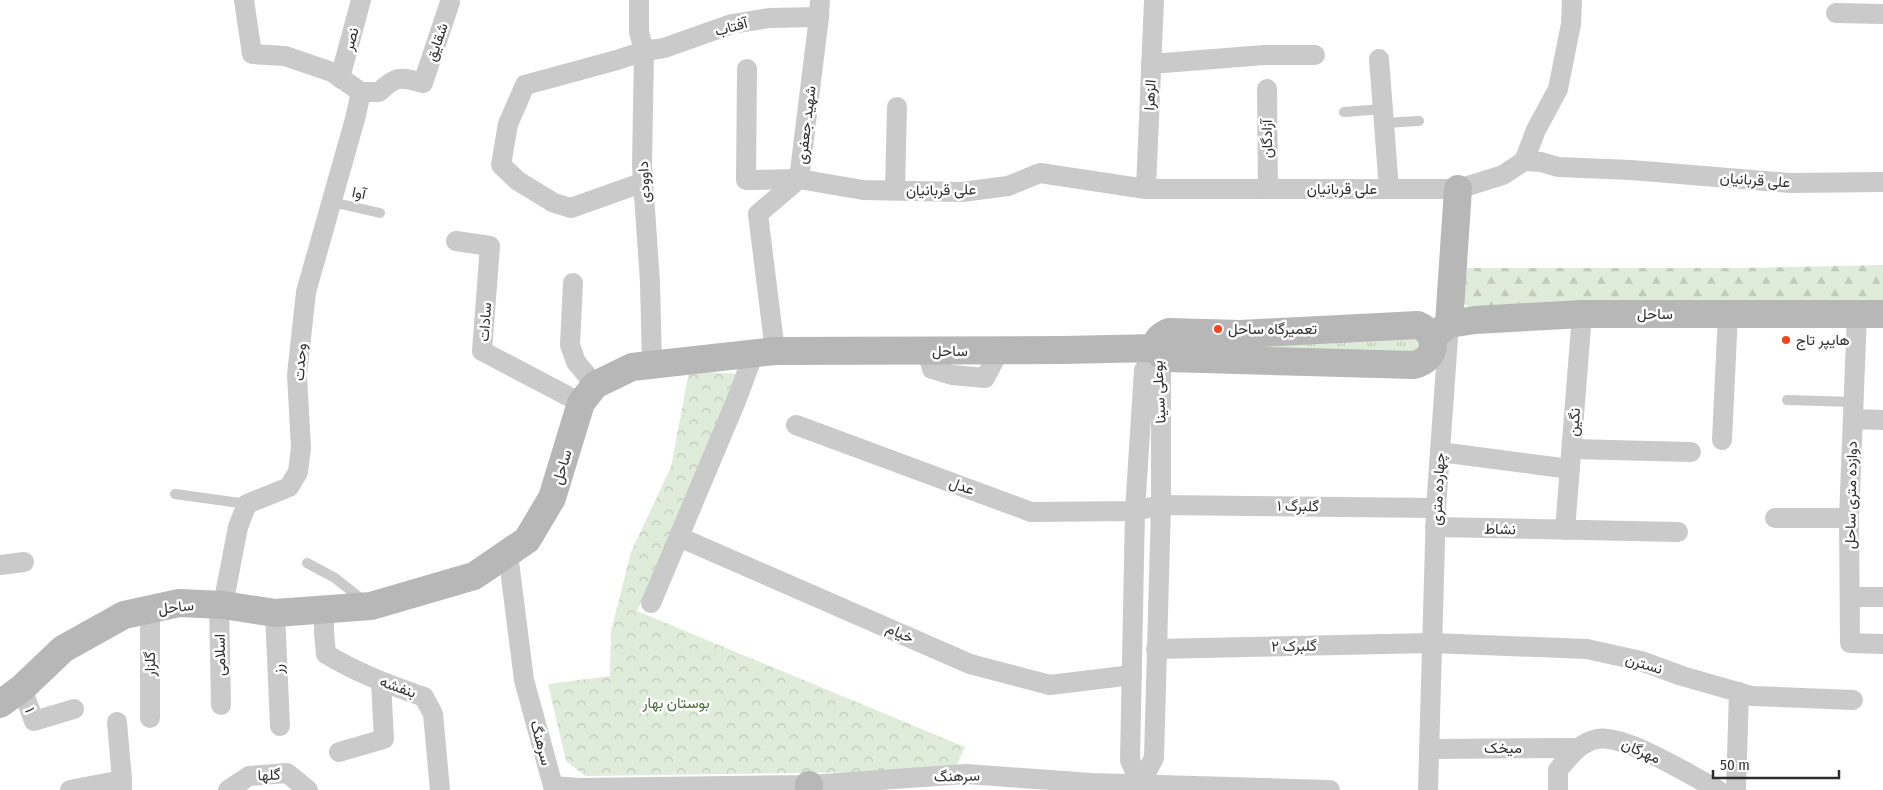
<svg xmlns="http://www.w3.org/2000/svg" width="1883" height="790" font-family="'Fira Sans Condensed',Vazirmatn,sans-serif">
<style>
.grass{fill:url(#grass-tufts)}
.forest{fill:url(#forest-firs)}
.park{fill:url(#park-crowns)}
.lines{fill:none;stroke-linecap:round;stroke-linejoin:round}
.lane{stroke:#cacaca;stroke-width:10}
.street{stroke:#cacaca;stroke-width:20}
.secondary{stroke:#b7b7b7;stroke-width:28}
.poi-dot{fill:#f4451f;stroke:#fff;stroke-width:2}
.labels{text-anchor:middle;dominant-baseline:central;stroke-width:5;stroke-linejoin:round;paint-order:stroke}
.street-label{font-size:15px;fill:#2d2d2d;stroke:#fff}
.poi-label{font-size:15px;fill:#2d2d2d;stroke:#fff;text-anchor:start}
.park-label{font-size:15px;fill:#426d37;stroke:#fff}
</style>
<defs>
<pattern id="grass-tufts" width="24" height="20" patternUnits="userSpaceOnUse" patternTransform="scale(1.25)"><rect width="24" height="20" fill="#dfecd9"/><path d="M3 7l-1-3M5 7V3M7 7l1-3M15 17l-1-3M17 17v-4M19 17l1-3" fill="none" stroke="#c0cbbb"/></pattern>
<pattern id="forest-firs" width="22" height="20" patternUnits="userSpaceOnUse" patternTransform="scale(1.25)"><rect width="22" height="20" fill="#dfecd9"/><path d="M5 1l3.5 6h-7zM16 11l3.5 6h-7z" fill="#c0cbbb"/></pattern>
<pattern id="park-crowns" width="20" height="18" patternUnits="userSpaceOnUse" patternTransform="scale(1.25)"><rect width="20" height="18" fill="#dfecd9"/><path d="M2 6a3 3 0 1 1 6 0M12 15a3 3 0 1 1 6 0" fill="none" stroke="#c0cbbb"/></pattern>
</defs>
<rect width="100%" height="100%" fill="#fff"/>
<polygon class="grass" points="1421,338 1420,349 1413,359 1185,344"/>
<polygon class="forest" points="1883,265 1883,302 1469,308 1454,292 1455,268 1747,268"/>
<polygon class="park" points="689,371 738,374 637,611 965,747 954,771 585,776 566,761 548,684 610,676 611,631 631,552 671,467"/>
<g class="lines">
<g class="lane">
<polyline points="1344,112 1383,109"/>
<polyline points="1384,123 1419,121"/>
<polyline points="332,202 380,213"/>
<polyline points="1787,400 1854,402"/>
<polyline points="175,494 247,504"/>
<polyline points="307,563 335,578 364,601"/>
</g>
<g class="street">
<path d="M244 0 252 54 285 56 332 72 361 92H379C397 75 400 77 423 83L450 2"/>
<polyline points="639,0 639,32 644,51 642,166 650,282 652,364"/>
<polyline points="1836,13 1883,14"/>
<polyline points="1379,59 1389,189"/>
<polyline points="1151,64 1264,55 1315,55"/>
<polyline points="747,69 746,180 799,179 863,190 962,192 1008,186 1040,173 1146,189 1458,189 1503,175 1524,161 1541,162 1558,167 1631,170 1790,183 1883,182"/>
<polyline points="340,78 361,0"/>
<polyline points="1267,89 1268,189"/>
<polyline points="1524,161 1536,130 1558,89 1571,24 1572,0"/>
<polyline points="644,182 571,208 554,203 518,181 501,165 508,124 525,85 617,60 644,51 664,48 732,24 769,18 819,17"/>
<polyline points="1146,189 1154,0"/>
<polyline points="895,190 897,107"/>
<polyline points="456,241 490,246 482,351 581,403"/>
<polyline points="573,283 570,345 576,362 595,385"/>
<polyline points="1857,314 1849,518 1850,643 1883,644"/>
<polyline points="775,351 758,214 799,179 819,17 820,0"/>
<polyline points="927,351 932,369 952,375 985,378 999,351"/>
<polyline points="1853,419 1883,420"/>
<polyline points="796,425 1031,512 1135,511 1161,505 1436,508"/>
<polyline points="1722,440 1728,314"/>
<polyline points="1572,449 1691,452"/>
<polyline points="1440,452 1570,469"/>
<polyline points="1775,518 1849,518"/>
<polyline points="1435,527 1678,532"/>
<polyline points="1565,530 1582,314"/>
<polyline points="679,537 970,664 1050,685 1132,675"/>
<polyline points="508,554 524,680 553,786 580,788 809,785 966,774 1091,783 1330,790"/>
<polyline points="0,565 24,562"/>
<polyline points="1850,597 1883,597"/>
<polyline points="651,603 736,401 754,353"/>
<polyline points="219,605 221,705"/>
<polyline points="223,605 238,527 247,504 289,487 298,472 301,448 297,375 306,292 355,119 361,92"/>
<path d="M324 610V633L326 654C357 673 390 685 424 697L433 714 440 790"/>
<polyline points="275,613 280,726"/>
<polyline points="1156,649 1432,643 1587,649 1641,661 1682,676 1752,696 1853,700"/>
<polyline points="22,688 34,721 74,709"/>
<polyline points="150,718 150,610"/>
<polyline points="117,722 122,780"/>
<polyline points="1429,749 1577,748"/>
<polyline points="339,752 384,739 381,682"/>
<polyline points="1140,784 1154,758 1161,505 1161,369 1157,348"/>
<polyline points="70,790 122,780 122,790"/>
<polyline points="228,790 249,776 287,773 308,790"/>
<polyline points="1140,790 1140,784 1130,760 1135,511 1144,370 1157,348"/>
<polyline points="1428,790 1436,508 1449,324"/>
<path d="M1558 790V770C1569 757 1580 742 1597 739 1625 734 1692 776 1718 790"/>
<polyline points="1736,790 1739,692"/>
</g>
<g class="secondary">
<polyline points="1449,324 1458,189"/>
<path d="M1418 325C1439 334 1438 359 1414 365L1168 358C1151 353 1153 338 1169 332L1240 334Z"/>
<polyline points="1432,337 1449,324 1475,320 1582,314 1883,314"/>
<polyline points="0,704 22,688 63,649 124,615 179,603 223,605 275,613 371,606 474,576 527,540 552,498 581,403 595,385 632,367 775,351 1063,350 1157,348"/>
<polyline points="809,790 809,785"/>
</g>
</g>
<g class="poi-dot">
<circle cx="1218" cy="329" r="5"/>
<circle cx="1786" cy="340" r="5"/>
</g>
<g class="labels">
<g class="street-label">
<text transform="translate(731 27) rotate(-16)">آفتاب</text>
<text transform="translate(351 39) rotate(-75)">نصر</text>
<text transform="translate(437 42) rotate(-71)">شقایق</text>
<text transform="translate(1150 95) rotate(-87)">الزهرا</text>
<text transform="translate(806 125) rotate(-83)">شهید جعفری</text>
<text transform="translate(1267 139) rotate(-91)">آزادگان</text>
<text transform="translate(1755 180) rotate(4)">علی قربانیان</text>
<text transform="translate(644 182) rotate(-93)">داوودی</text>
<text x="1342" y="189">علی قربانیان</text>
<text transform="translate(941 190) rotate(-1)">علی قربانیان</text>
<text transform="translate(359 193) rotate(12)">آوا</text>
<text x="1655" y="314">ساحل</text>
<text transform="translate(485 322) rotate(-86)">سادات</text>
<text x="950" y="351">ساحل</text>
<text transform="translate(300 362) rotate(-86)">وحدت</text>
<text transform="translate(1159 392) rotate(-93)">بوعلی سینا</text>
<text transform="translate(1574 422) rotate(-85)">نگین</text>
<text transform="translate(562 467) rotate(-73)">ساحل</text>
<text transform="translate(962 486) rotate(20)">عدل</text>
<text transform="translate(1438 489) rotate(-87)">چهارده متری</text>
<text transform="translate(1851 495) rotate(-89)">دوازده متری ساحل</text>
<text transform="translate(1298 506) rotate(1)">گلبرگ ۱</text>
<text transform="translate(1500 529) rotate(1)">نشاط</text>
<text transform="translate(176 607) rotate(-6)">ساحل</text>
<text transform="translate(900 633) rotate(24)">خیام</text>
<text transform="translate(1294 646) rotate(-1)">گلبرک ۲</text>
<text transform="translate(220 655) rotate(-91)">اسلامی</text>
<text transform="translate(150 664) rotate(-90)">گلزار</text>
<text transform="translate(1644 664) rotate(17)">نسترن</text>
<text transform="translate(278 669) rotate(-92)">رز</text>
<text transform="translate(398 687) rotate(20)">بنفشه</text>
<text transform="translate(30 710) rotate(71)">۱</text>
<text transform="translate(541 743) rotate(75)">سرهنگ</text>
<text x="1503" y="748">میخک</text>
<text transform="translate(1641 751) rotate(24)">مهرگان</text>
<text transform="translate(269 775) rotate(-2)">گلها</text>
<text transform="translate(957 776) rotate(-1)">سرهنگ</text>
</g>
<g class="poi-label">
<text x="1228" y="329">تعمیرگاه ساحل</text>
<text x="1796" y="340">هایپر تاج</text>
</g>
<g class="park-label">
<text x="676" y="703">بوستان بهار</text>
</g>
</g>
<path d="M1713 770v8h126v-8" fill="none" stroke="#2d2d2d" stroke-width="2.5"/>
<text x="1720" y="770" font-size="15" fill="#2d2d2d" stroke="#ffffff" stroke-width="4" paint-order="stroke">50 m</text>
</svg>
